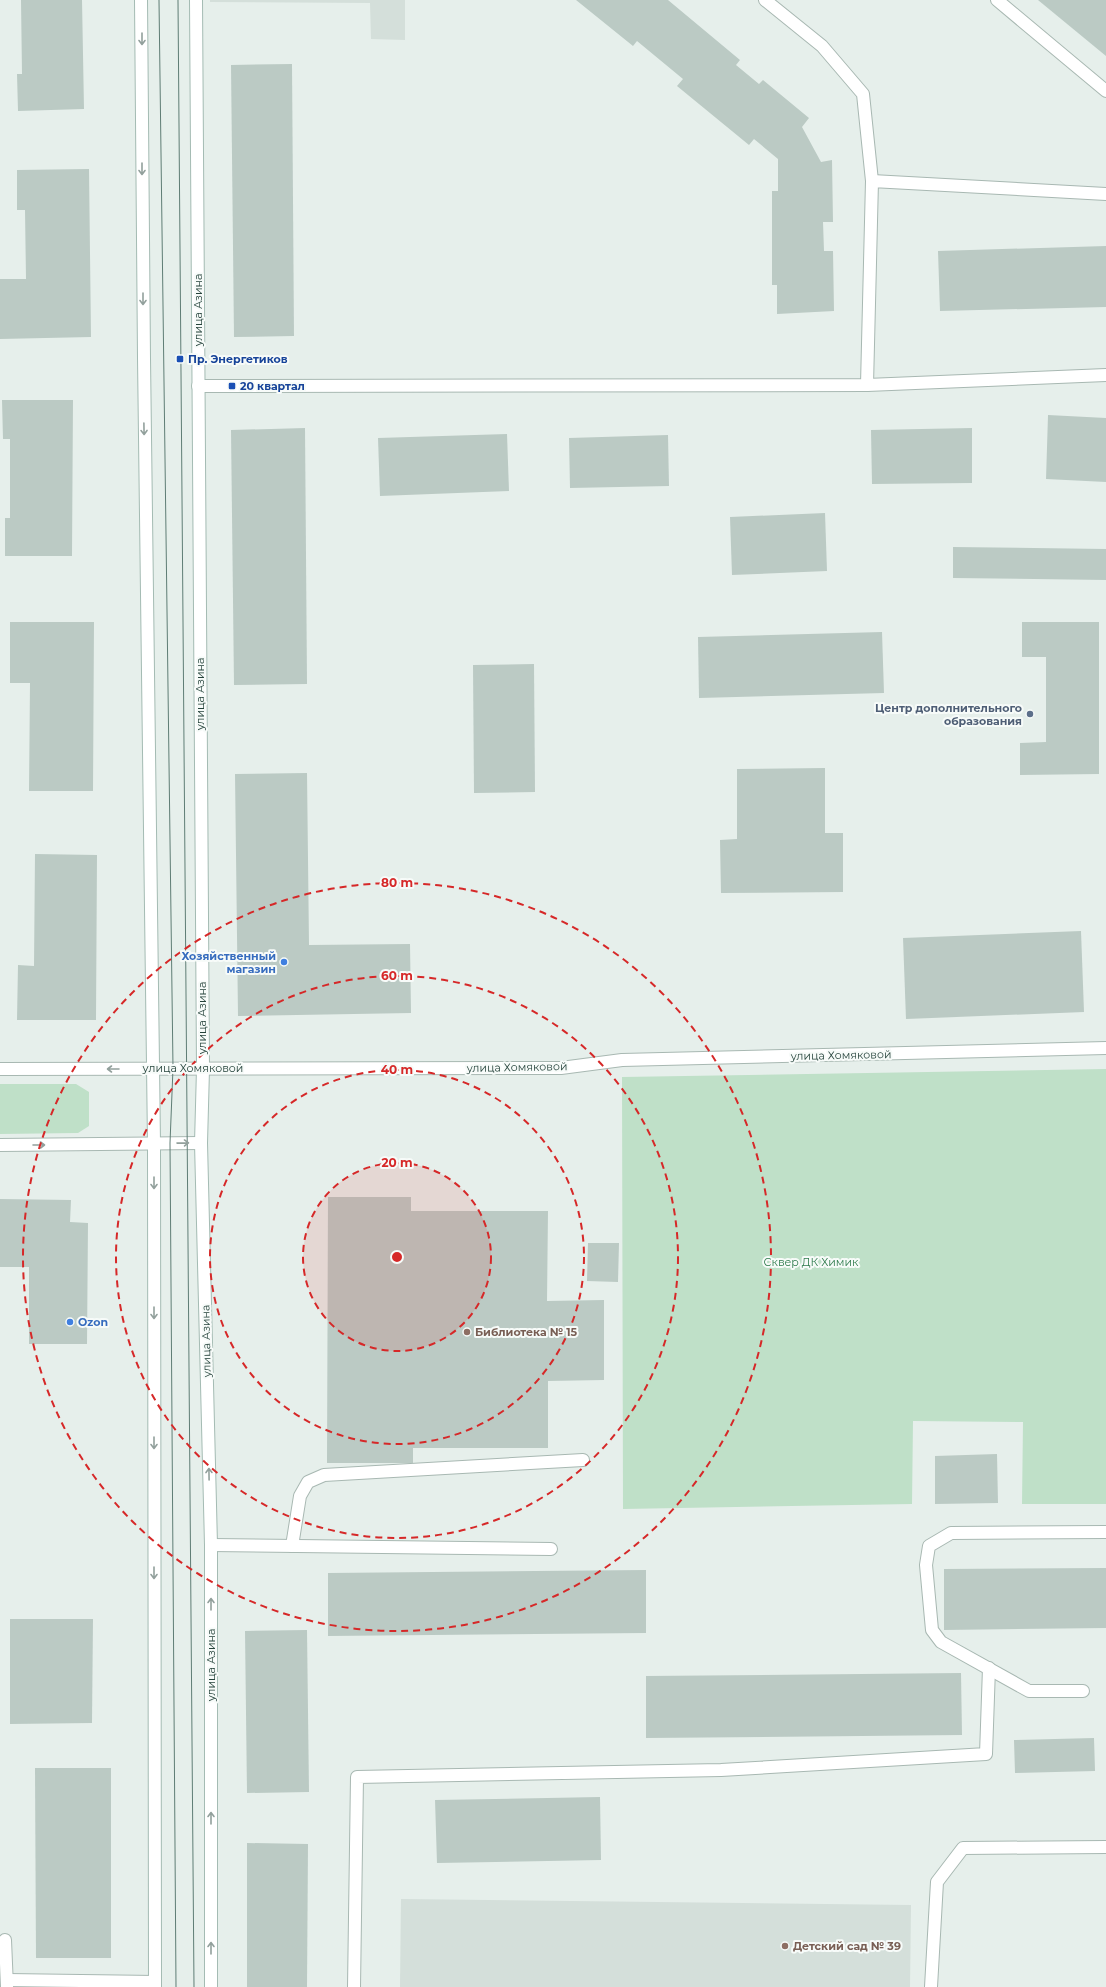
<svg xmlns="http://www.w3.org/2000/svg" width="1106" height="1987" font-family="Montserrat,sans-serif">
<style>
.built{fill:#d4dfda}
.green{fill:#bfe0c8}
.building{fill:#bbcac4}
.lines{fill:none;stroke-linecap:round;stroke-linejoin:round}
.service-casing{stroke:#a8b8b2;stroke-width:14}
.minor-casing{stroke:#a8b8b2;stroke-width:14}
.secondary-casing{stroke:#a4bbb3;stroke-width:14}
.service{stroke:#fff;stroke-width:12}
.minor{stroke:#fff;stroke-width:12}
.secondary{stroke:#fff;stroke-width:12}
.tram{stroke:#5f7d75;stroke-width:1}
.oneway{stroke:#92a09c}
.ring{fill:none;stroke:#d62828;stroke-width:2;stroke-dasharray:7 5}
.transit-dot{fill:#1a4fb4;stroke:#f7fbf9;stroke-width:1.5}
.service-dot{fill:#5c6f8a;stroke:#f7fbf9;stroke-width:1.5}
.shop-dot{fill:#3f7fe0;stroke:#f7fbf9;stroke-width:1.5}
.education-dot{fill:#8d6e63;stroke:#f7fbf9;stroke-width:1.5}
.labels{text-anchor:middle;dominant-baseline:central;stroke-width:4;stroke-linejoin:round;paint-order:stroke}
.street-label{font-size:11px;fill:#24423a;stroke:#f7fbf9}
.transit-label{font-size:11px;font-weight:bold;fill:#164399;stroke:#f7fbf9;text-anchor:start}
.service-label{font-size:11px;font-weight:bold;fill:#4e5e75;stroke:#f7fbf9;text-anchor:end}
.shop-label{font-size:11px;font-weight:bold;fill:#366cbe;stroke:#f7fbf9;text-anchor:end}
.park-label{font-size:11px;fill:#2d7a4b;stroke:#f7fbf9}
.education-label{font-size:11px;font-weight:bold;fill:#785e54;stroke:#f7fbf9;text-anchor:start}
.centre{fill:#d62828;stroke:#f7fbf9;stroke-width:2}
.ring-label{font-size:12px;text-anchor:middle;font-weight:bold;fill:#d62828;stroke:#f7fbf9;stroke-width:4;stroke-linejoin:round;paint-order:stroke}
</style>
<rect width="100%" height="100%" fill="#e6efeb"/>
<g class="built">
<polygon points="210,0 405,0 405,40 371,39 370,3 210,2"/>
<polygon points="401,1899 911,1905 910,1987 400,1987"/>
</g>
<g class="green">
<polygon points="1106,1069 1106,1504 1022,1504 1023,1422 913,1421 912,1504 623,1509 622,1077"/>
<polygon points="0,1084 76,1084 89,1092 89,1126 78,1133 0,1134"/>
</g>
<g class="building">
<polygon points="21,0 82,0 84,109 18,111 17,74 22,74"/>
<polygon points="576,0 668,0 740,60 736,65 759,84 763,80 809,118 802,127 821,162 832,160 833,222 823,222 824,251 833,251 834,311 777,314 777,285 772,285 772,191 778,191 778,159 754,139 749,145 677,86 683,79 637,41 633,46"/>
<polygon points="1038,0 1106,0 1106,56"/>
<polygon points="292,64 294,336 234,337 231,65"/>
<polygon points="89,169 91,337 0,339 0,279 26,279 25,210 17,210 17,170"/>
<polygon points="1106,246 1106,307 940,311 938,251"/>
<polygon points="2,400 73,400 72,556 5,556 5,518 10,518 10,439 3,439"/>
<polygon points="1048,415 1106,418 1106,482 1046,479"/>
<polygon points="305,428 307,684 234,685 231,430"/>
<polygon points="972,428 972,483 872,484 871,430"/>
<polygon points="507,434 509,491 380,496 378,438"/>
<polygon points="668,435 669,486 570,488 569,438"/>
<polygon points="825,513 827,571 732,575 730,517"/>
<polygon points="953,547 1106,549 1106,580 953,578"/>
<polygon points="10,622 94,622 93,791 29,791 30,683 10,683"/>
<polygon points="1022,622 1099,622 1099,774 1020,775 1020,743 1046,742 1046,657 1022,657"/>
<polygon points="882,632 884,693 699,698 698,637"/>
<polygon points="534,664 535,792 474,793 473,665"/>
<polygon points="825,768 825,833 843,833 843,892 721,893 720,840 737,839 737,769"/>
<polygon points="307,773 309,945 410,944 411,1013 238,1016 235,774"/>
<polygon points="35,854 97,855 96,1020 17,1020 18,965 34,966"/>
<polygon points="1081,931 1084,1012 906,1019 903,938"/>
<polygon points="328,1197 411,1197 411,1211 548,1211 547,1301 604,1300 604,1380 548,1381 548,1448 413,1448 413,1463 327,1463"/>
<polygon points="0,1199 71,1200 70,1222 88,1223 87,1344 29,1344 29,1267 0,1267"/>
<polygon points="588,1243 619,1243 618,1282 587,1281"/>
<polygon points="997,1454 998,1503 935,1504 935,1456"/>
<polygon points="1106,1568 1106,1628 944,1630 944,1569"/>
<polygon points="646,1570 646,1633 328,1636 328,1573"/>
<polygon points="10,1619 93,1619 92,1723 10,1724"/>
<polygon points="307,1630 309,1792 247,1793 245,1631"/>
<polygon points="961,1673 962,1735 646,1738 646,1676"/>
<polygon points="1094,1738 1095,1771 1015,1773 1014,1740"/>
<polygon points="35,1768 111,1768 111,1958 36,1958"/>
<polygon points="600,1797 601,1860 437,1863 435,1800"/>
<polygon points="247,1843 308,1844 307,1987 247,1987"/>
</g>
<g class="lines">
<g class="service-casing">
<g id="service">
<polyline points="765,0 822,46 863,94 872,181"/>
<polyline points="997,0 1106,91"/>
<polyline points="867,385 1106,375"/>
<polyline points="198,386 867,385 872,181 1106,194"/>
<polyline points="211,1545 551,1549"/>
<polyline points="292,1546 300,1496 308,1482 324,1475 583,1460"/>
<polyline points="1083,1691 1029,1691 941,1642 932,1630 926,1565 929,1546 951,1533 1106,1532"/>
<polyline points="5,1940 7,1987"/>
<polyline points="7,1980 155,1982"/>
<polyline points="354,1987 357,1777 721,1770 986,1754 989,1668"/>
<polyline points="931,1987 937,1882 963,1848 1106,1847"/>
</g>
</g>
<g class="minor-casing">
<g id="minor">
<polyline points="0,1069 561,1068 622,1060 1106,1048"/>
<polyline points="0,1145 201,1143"/>
</g>
</g>
<g class="secondary-casing">
<g id="secondary">
<polyline points="141,0 144,358 154,1144 155,1987"/>
<polyline points="196,0 203,1069 201,1143 211,1545 211,1987"/>
</g>
</g>
<use href="#service" class="service"/>
<use href="#minor" class="minor"/>
<use href="#secondary" class="secondary"/>
<g class="tram">
<polyline points="159,0 173,1068 170,1143 176,1987"/>
<polyline points="178,0 194,1987"/>
</g>
</g>
<defs><path id="oneway-shaft" d="M-6 0H5M1.5-3L5.5 0L1.5 3" fill="none" stroke-width="1.6" stroke-linecap="round" stroke-linejoin="round"/></defs>
<g class="oneway">
<use href="#oneway-shaft" transform="translate(142 39) rotate(90)"/>
<use href="#oneway-shaft" transform="translate(142 169) rotate(90)"/>
<use href="#oneway-shaft" transform="translate(143 299) rotate(90)"/>
<use href="#oneway-shaft" transform="translate(144 429) rotate(89)"/>
<use href="#oneway-shaft" transform="translate(113 1069) rotate(180)"/>
<use href="#oneway-shaft" transform="translate(183 1143) rotate(-1)"/>
<use href="#oneway-shaft" transform="translate(39 1145)"/>
<use href="#oneway-shaft" transform="translate(154 1183) rotate(90)"/>
<use href="#oneway-shaft" transform="translate(154 1313) rotate(90)"/>
<use href="#oneway-shaft" transform="translate(154 1443) rotate(90)"/>
<use href="#oneway-shaft" transform="translate(209 1474) rotate(-91)"/>
<use href="#oneway-shaft" transform="translate(154 1573) rotate(90)"/>
<use href="#oneway-shaft" transform="translate(211 1604) rotate(-90)"/>
<use href="#oneway-shaft" transform="translate(211 1818) rotate(-90)"/>
<use href="#oneway-shaft" transform="translate(211 1948) rotate(-90)"/>
</g>
<circle cx="397" cy="1257" r="94" fill="#d62828" fill-opacity=".12"/>
<g class="ring">
<circle cx="397" cy="1257" r="94"/>
<circle cx="397" cy="1257" r="187"/>
<circle cx="397" cy="1257" r="281"/>
<circle cx="397" cy="1257" r="374"/>
</g>
<g class="transit-dot">
<rect x="176" y="355" width="8" height="8" rx="2"/>
<rect x="228" y="382" width="8" height="8" rx="2"/>
</g>
<circle class="service-dot" cx="1030" cy="714" r="4"/>
<g class="shop-dot">
<circle cx="284" cy="962" r="4"/>
<circle cx="70" cy="1322" r="4"/>
</g>
<g class="education-dot">
<circle cx="467" cy="1332" r="4"/>
<circle cx="785" cy="1946" r="4"/>
</g>
<g class="labels">
<g class="street-label">
<text transform="translate(198 310) rotate(-90)">улица Азина</text>
<text transform="translate(200 694) rotate(-90)">улица Азина</text>
<text transform="translate(202 1018) rotate(-90)">улица Азина</text>
<text transform="translate(841 1055) rotate(-1)">улица Хомяковой</text>
<text transform="translate(517 1067) rotate(-1)">улица Хомяковой</text>
<text x="193" y="1068">улица Хомяковой</text>
<text transform="translate(206 1341) rotate(-91)">улица Азина</text>
<text transform="translate(211 1665) rotate(-90)">улица Азина</text>
</g>
<g class="transit-label">
<text x="188" y="359">Пр. Энергетиков</text>
<text x="240" y="386">20 квартал</text>
</g>
<g class="service-label">
<text x="1022" y="708">Центр дополнительного<tspan x="1022" dy="13">образования</tspan></text>
</g>
<g class="shop-label">
<text x="276" y="956">Хозяйственный<tspan x="276" dy="13">магазин</tspan></text>
<text x="78" y="1322" text-anchor="start">Ozon</text>
</g>
<g class="park-label">
<text x="811" y="1262">Сквер ДК Химик</text>
</g>
<g class="education-label">
<text x="475" y="1332">Библиотека № 15</text>
<text x="793" y="1946">Детский сад № 39</text>
</g>
</g>
<circle cx="397" cy="1257" r="6" class="centre"/>
<g class="ring-label">
<text x="397" y="887">80 m</text>
<text x="397" y="980">60 m</text>
<text x="397" y="1074">40 m</text>
<text x="397" y="1167">20 m</text>
</g>
</svg>
